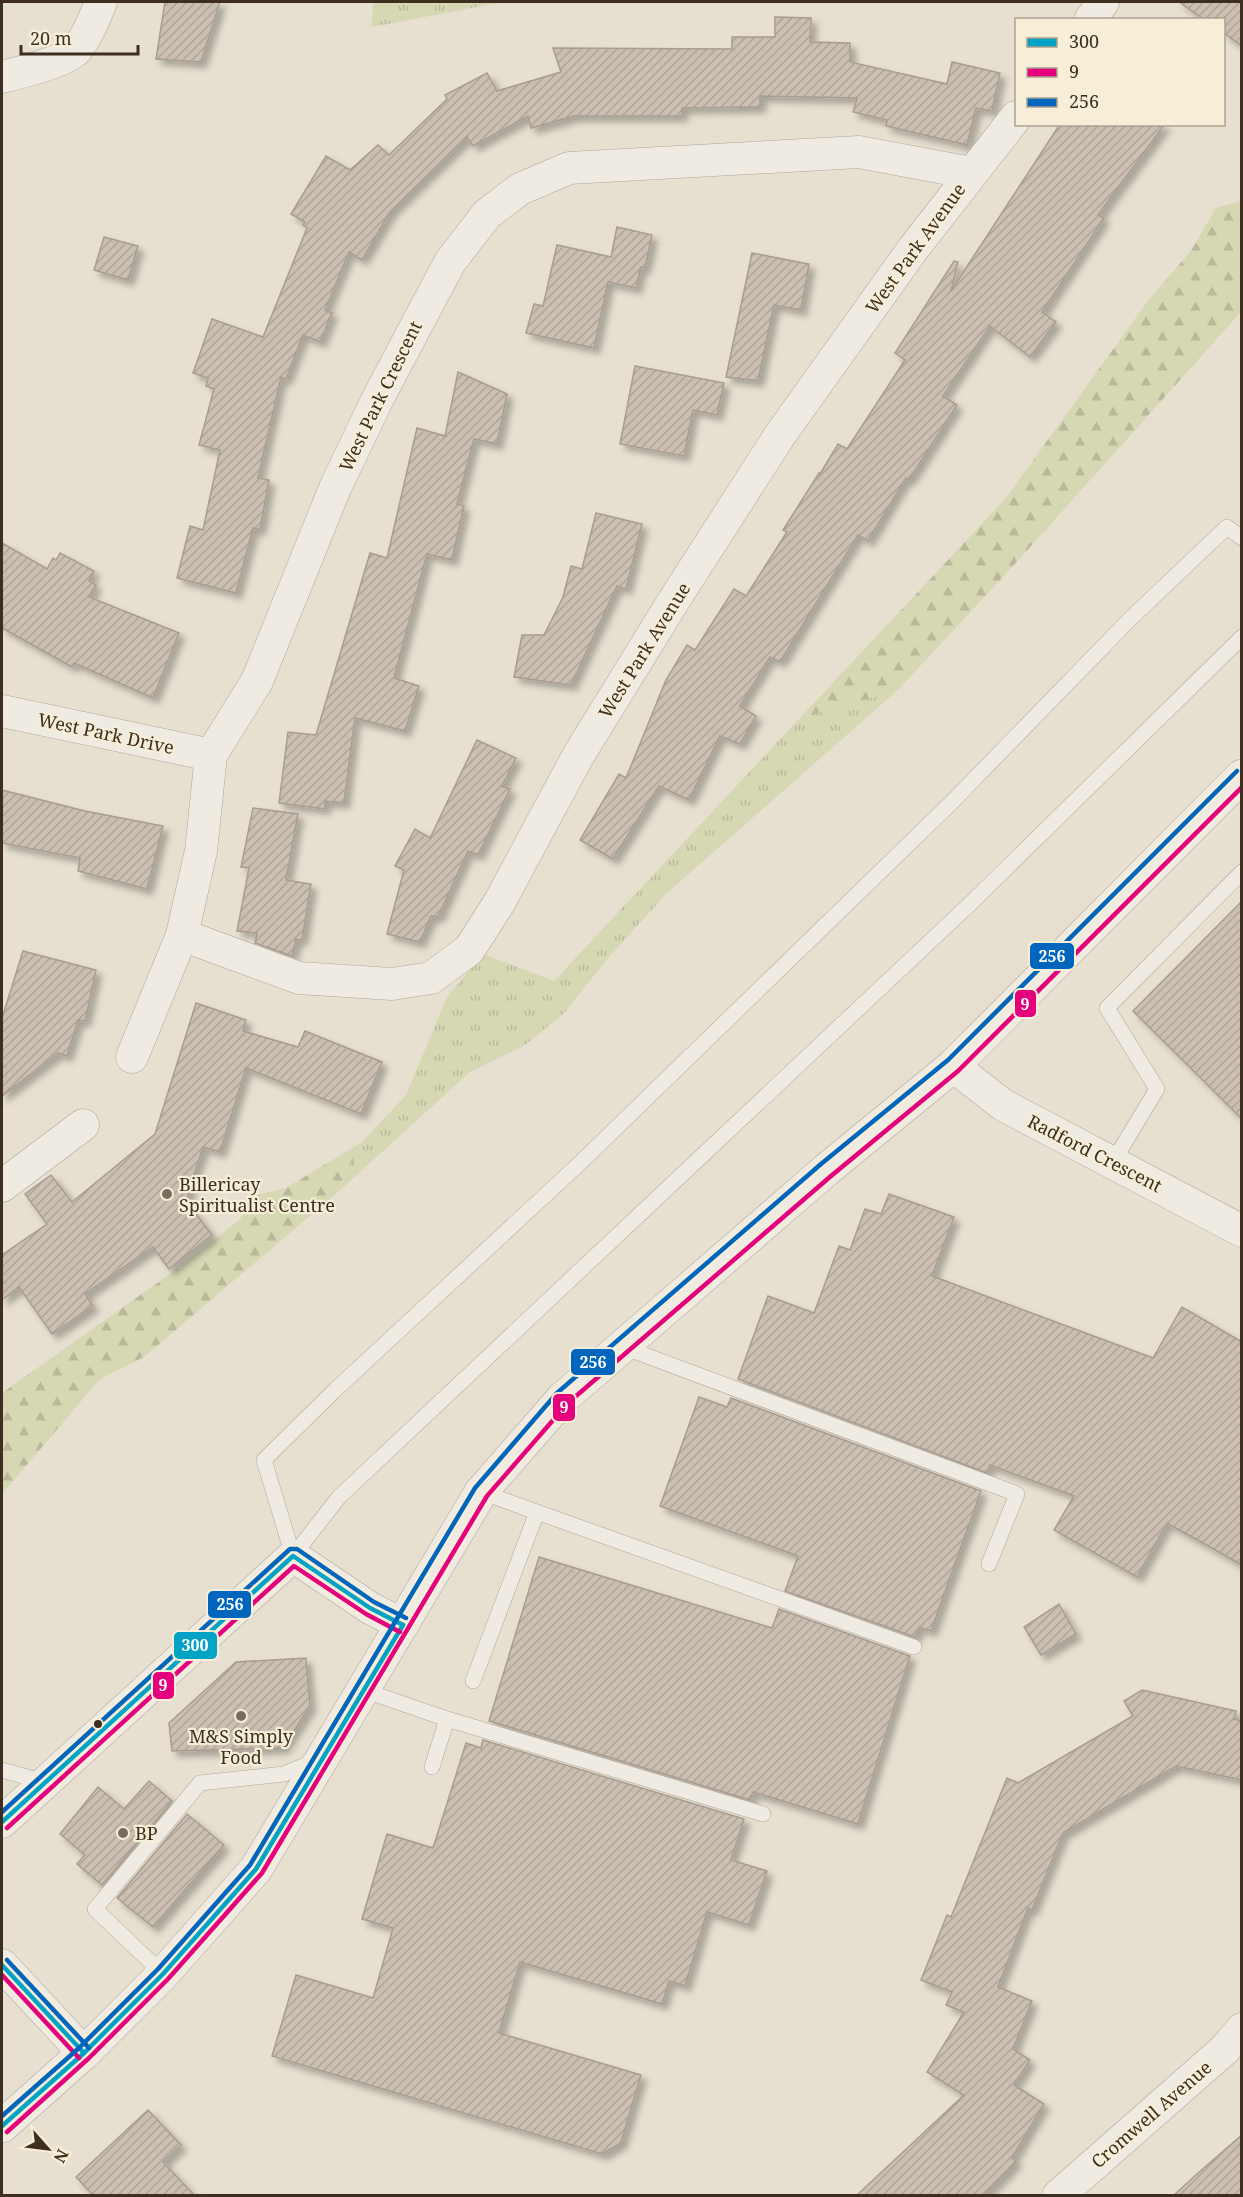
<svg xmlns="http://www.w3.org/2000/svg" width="1243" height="2197" font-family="'Noto Serif',serif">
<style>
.grass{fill:url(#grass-tufts)}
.forest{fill:url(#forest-firs)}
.building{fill:url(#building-hatch);stroke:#a89c90;stroke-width:1.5;filter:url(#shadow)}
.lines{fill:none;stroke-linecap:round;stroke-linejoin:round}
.service-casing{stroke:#ada599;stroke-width:16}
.minor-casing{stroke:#ada599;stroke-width:33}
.tertiary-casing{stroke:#ada599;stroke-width:34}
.service{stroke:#efebe3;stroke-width:15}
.minor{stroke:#efebe3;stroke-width:32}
.tertiary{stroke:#efebe3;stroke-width:33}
.bus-1-casing{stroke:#f7eed8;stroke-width:9}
.bus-2-casing{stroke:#f7eed8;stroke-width:9}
.bus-3-casing{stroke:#f7eed8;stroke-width:9}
.bus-1{stroke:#03a3c5;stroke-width:4.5}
.bus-2{stroke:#e5007d;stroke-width:4.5}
.bus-3{stroke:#0065bd;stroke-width:4.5}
.poi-dot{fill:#786c5e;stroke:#f7eed8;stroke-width:2}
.bus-dot{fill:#3d2e20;stroke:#f7eed8;stroke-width:2}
.labels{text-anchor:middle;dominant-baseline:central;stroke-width:4.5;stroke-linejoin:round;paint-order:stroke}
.street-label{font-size:18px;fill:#3d2e20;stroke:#f7eed8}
.poi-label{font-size:18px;fill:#3d2e20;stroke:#f7eed8;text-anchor:start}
.line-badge{stroke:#f7eed8;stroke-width:2}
.badge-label{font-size:16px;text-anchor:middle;font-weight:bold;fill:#fff}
</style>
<defs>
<pattern id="grass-tufts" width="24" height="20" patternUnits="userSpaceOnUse" patternTransform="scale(1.5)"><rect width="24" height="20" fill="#d6d7b3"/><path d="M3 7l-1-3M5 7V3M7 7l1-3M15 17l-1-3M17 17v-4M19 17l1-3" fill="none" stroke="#b9b99a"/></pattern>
<pattern id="forest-firs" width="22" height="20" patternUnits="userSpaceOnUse" patternTransform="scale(1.5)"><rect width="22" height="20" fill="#d6d7b3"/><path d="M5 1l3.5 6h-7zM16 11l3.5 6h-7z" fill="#b9b99a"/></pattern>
<pattern id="building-hatch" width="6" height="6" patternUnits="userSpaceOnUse" patternTransform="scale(1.5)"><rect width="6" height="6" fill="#cbbfb2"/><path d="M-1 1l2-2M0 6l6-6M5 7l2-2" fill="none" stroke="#afa499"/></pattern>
<filter id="shadow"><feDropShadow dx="5.5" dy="5.5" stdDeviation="3" flood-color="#0004"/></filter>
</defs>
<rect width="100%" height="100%" fill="#e7e0d1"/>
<g class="grass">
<polygon points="373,2 503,2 372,27"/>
<polygon points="898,690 667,893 609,957 564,1013 524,1046 470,1072 338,1192 362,1142 406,1095 447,997 483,954 554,981 799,719"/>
</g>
<g class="forest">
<polygon points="1241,201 1241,312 1013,566 898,690 799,719 1006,498 1150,298 1191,251 1216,208"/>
<polygon points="362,1142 338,1192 144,1357 100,1379 2,1494 2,1393 177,1269 239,1220 258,1195 286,1188"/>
</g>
<g class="building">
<polygon points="165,2 220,2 201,62 156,59"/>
<polygon points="1179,2 1242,2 1242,46 1224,33 1224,20 1205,20"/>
<polygon points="775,17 811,18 810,42 850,43 850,62 947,84 952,62 1000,73 992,111 976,108 967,145 886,126 887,120 853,112 857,98 760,96 760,107 682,108 682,116 574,116 531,128 528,116 473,146 467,137 390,212 362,260 349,252 325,310 332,313 320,342 303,335 286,379 281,377 258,478 269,480 260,530 253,528 236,593 177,578 190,526 203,530 220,450 199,445 214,389 206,386 208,378 193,373 212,319 263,337 307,228 303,225 305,222 291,214 326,156 350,170 378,145 389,155 447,99 445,95 487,73 497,91 561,72 553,48 732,49 732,37 775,37"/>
<polygon points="1060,124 1165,124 1098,215 1104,218 1042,312 1056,322 1030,357 990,326 943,396 957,405 909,480 906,478 868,541 858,535 780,662 770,657 740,706 756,716 740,744 720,736 689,800 659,786 613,859 580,840 619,774 626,778 666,680 687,645 695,650 734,589 746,596 787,532 783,530 819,473 820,474 838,444 847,449 905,360 895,353 954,261 958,262 951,291"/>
<polygon points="617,227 652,235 645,268 641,267 636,288 608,282 594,348 526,333 534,304 543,306 557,245 611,257"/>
<polygon points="104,237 138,246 128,280 94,270"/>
<polygon points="752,253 809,264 801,310 774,305 758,381 726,377"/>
<polygon points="635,366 724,383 717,415 693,410 684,456 620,444"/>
<polygon points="458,372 507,394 497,444 474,439 457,504 464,506 452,560 427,554 394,678 419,686 405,731 355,718 344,803 325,801 325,809 279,803 288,732 316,735 370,553 387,558 417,428 445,436"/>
<polygon points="596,513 642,524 626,589 617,586 571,685 514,677 522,635 544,635 563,597 571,566 582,569"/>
<polygon points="2,543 47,569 53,558 56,560 60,553 94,571 89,581 96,585 89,597 179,633 153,698 74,663 72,667 2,628"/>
<polygon points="477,740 516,758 502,786 510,789 478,855 468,851 438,917 431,916 420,942 387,934 404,870 395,866 415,829 430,838"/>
<polygon points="2,790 85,811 163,826 147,889 78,871 80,858 2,843"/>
<polygon points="253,808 298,814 286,880 311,884 302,940 296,939 292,956 255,943 257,933 237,931 249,868 241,867"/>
<polygon points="1242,901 1242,1119 1133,1011"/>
<polygon points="23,951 96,970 85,1021 78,1020 67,1056 58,1053 2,1096 2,1018"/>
<polygon points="196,1003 246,1020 243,1031 298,1047 305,1031 382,1062 361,1114 246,1068 220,1152 203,1147 186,1201 212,1235 169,1269 153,1247 85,1294 93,1306 52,1334 19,1287 2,1300 2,1255 47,1224 25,1194 51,1175 72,1202 155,1134"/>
<polygon points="889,1194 954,1217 932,1276 1153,1358 1182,1307 1242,1342 1242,1565 1167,1523 1137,1577 1054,1530 1074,1496 990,1465 987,1473 738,1379 768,1296 814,1313 839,1246 850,1250 865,1209 881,1214"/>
<polygon points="699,1397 727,1407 731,1398 981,1491 931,1631 919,1627 915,1637 785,1591 798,1556 660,1506"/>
<polygon points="539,1557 772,1628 779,1609 910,1656 858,1824 753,1792 750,1800 489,1721"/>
<polygon points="1059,1604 1076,1634 1041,1655 1024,1627"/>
<polygon points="306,1658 310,1706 283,1748 172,1751 169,1723 236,1662"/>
<polygon points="1142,1690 1236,1711 1234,1719 1242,1721 1242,1780 1176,1766 1063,1833 1032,1910 1028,1908 998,1987 1032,2001 1013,2049 1030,2060 1014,2085 1044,2104 1012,2158 1016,2162 983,2196 856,2196 964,2095 927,2072 964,2012 946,2005 952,1992 921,1980 947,1915 951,1917 1007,1778 1018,1783 1133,1716 1124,1701"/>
<polygon points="483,1740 744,1819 731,1860 767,1871 749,1925 707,1912 685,1986 669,1981 662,2004 520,1962 499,2033 641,2075 621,2143 602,2154 272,2056 296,1975 373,1998 393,1928 362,1919 387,1834 433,1848 466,1743 481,1748"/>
<polygon points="149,1781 172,1801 102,1885 77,1864 85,1855 60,1834 98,1787 124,1809"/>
<polygon points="187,1814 224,1845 153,1927 117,1898"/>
<polygon points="148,2110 181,2145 163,2162 195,2196 94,2196 76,2177"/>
<polygon points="1242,2135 1242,2196 1173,2196 1198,2173"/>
</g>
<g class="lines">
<g class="service-casing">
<g id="service">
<polyline points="1113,1162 1157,1089 1107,1008 1242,872"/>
<polyline points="623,1347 1017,1494 989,1564"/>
<polyline points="481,1492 914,1647"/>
<polyline points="293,1556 264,1460 334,1391 579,1164 951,803 1130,619 1227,527 1242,538"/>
<polyline points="293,1556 339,1497 972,902 1242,637"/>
<polyline points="473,1681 537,1512"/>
<polyline points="363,1690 447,1719 763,1814"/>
<polyline points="432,1767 447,1719"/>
<polyline points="2,1770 44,1782"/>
<polyline points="163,1974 95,1909 200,1783 284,1774 313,1762"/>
</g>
</g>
<g class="minor-casing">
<g id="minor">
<polyline points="1090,20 1103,2"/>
<path d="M2 77C19 73 61 62 74 52 85 42 96 15 101 2"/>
<polyline points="2,711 211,755"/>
<polyline points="182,935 299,978 392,984 431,978 469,950 499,903 578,756 676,597 780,435 913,249 1016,117"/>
<polyline points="132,1057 182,935 201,851 211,755 257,681 335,488 378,398 450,262 487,214 520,189 569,168 859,152 971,173"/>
<polyline points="953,1066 1003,1105 1242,1231"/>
<polyline points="2,1186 83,1125"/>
<polyline points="2,1822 293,1556 370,1608 403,1625"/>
<polyline points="2,1965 84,2053"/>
<polyline points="1058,2196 1224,2050 1242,2029"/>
</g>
</g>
<g class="tertiary-casing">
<polyline id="tertiary" points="2,2126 84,2053 163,1974 256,1869 481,1492 563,1398 826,1170 953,1066 1242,776"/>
</g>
<use href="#service" class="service"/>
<use href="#minor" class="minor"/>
<use href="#tertiary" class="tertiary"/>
<g class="bus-1-casing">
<g id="bus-1">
<polyline points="2,1822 293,1556 370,1608 403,1625"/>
<polyline points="2,1965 84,2053"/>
<polyline points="2,2126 84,2053 163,1974 256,1869 403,1625"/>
</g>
</g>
<g class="bus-2-casing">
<g id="bus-2">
<polyline points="7,1828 294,1566 366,1614 400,1632"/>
<polyline points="2,1975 79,2058"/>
<polyline points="7,2132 89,2058 168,1979 262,1873 487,1496 568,1403 831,1176 958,1071 1242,787"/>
</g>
</g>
<g class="bus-3-casing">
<g id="bus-3">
<polyline points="2,1812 290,1549 297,1549 374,1602 406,1618"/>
<polyline points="7,1960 89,2048"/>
<polyline points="2,2116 79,2048 158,1969 250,1865 475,1488 557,1393 821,1164 948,1060 1237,771"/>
</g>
</g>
<use href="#bus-1" class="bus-1"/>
<use href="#bus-2" class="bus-2"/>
<use href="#bus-3" class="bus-3"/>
</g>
<g class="poi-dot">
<circle cx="167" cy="1194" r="6"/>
<circle cx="241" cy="1716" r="6"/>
<circle cx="123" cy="1833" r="6"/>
</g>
<circle class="bus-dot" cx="98" cy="1724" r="5"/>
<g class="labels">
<g class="street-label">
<text transform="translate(915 248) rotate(-54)">West Park Avenue</text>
<text transform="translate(380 396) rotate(-64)">West Park Crescent</text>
<text transform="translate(644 650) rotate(-58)">West Park Avenue</text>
<text transform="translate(106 733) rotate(12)">West Park Drive</text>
<text transform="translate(1095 1153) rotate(27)">Radford Crescent</text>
<text transform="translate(1151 2114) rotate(-41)">Cromwell Avenue</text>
</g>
<g class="poi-label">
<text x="179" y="1184">Billericay<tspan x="179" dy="21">Spiritualist Centre</tspan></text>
<text x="241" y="1736" text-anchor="middle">M&amp;S Simply<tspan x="241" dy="21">Food</tspan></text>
<text x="135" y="1833">BP</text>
</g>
</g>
<g class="line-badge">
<rect x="1029" y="942" width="46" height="28" rx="6" fill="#0065bd"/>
<rect x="1014" y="989" width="23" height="29" rx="6" fill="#e5007d"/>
<rect x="570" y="1348" width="46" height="28" rx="6" fill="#0065bd"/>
<rect x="552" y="1393" width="24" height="29" rx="6" fill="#e5007d"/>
<rect x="207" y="1590" width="45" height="29" rx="6" fill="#0065bd"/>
<rect x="173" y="1631" width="45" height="29" rx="6" fill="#03a3c5"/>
<rect x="152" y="1671" width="23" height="29" rx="6" fill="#e5007d"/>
</g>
<g class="badge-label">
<text x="1052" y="962">256</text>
<text x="1025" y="1010">9</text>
<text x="593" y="1368">256</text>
<text x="564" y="1413">9</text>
<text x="230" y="1610">256</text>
<text x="195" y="1651">300</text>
<text x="163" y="1691">9</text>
</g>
<rect width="1243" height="2197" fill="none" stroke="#3d2e20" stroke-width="6"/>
<rect x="1015" y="18" width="210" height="108" fill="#f7eed8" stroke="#ada18e" stroke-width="1.5"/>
<rect x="1027" y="38" width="30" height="9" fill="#03a3c5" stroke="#ada18e" stroke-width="1.5"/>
<text x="1069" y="48" font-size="18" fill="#3d2e20">300</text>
<rect x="1027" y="68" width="30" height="9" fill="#e5007d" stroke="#ada18e" stroke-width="1.5"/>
<text x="1069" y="78" font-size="18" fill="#3d2e20">9</text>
<rect x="1027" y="98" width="30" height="9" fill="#0065bd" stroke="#ada18e" stroke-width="1.5"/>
<text x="1069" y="108" font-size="18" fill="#3d2e20">256</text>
<g transform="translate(48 2149) rotate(118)" stroke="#f7eed8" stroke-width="4.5" paint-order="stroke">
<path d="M0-4.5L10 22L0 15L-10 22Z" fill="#3d2e20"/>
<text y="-9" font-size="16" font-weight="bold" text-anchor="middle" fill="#3d2e20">N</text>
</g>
<path d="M21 45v9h117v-9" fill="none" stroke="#3d2e20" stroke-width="3"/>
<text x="30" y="45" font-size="18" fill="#3d2e20" stroke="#f7eed8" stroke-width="4.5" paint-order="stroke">20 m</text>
</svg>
